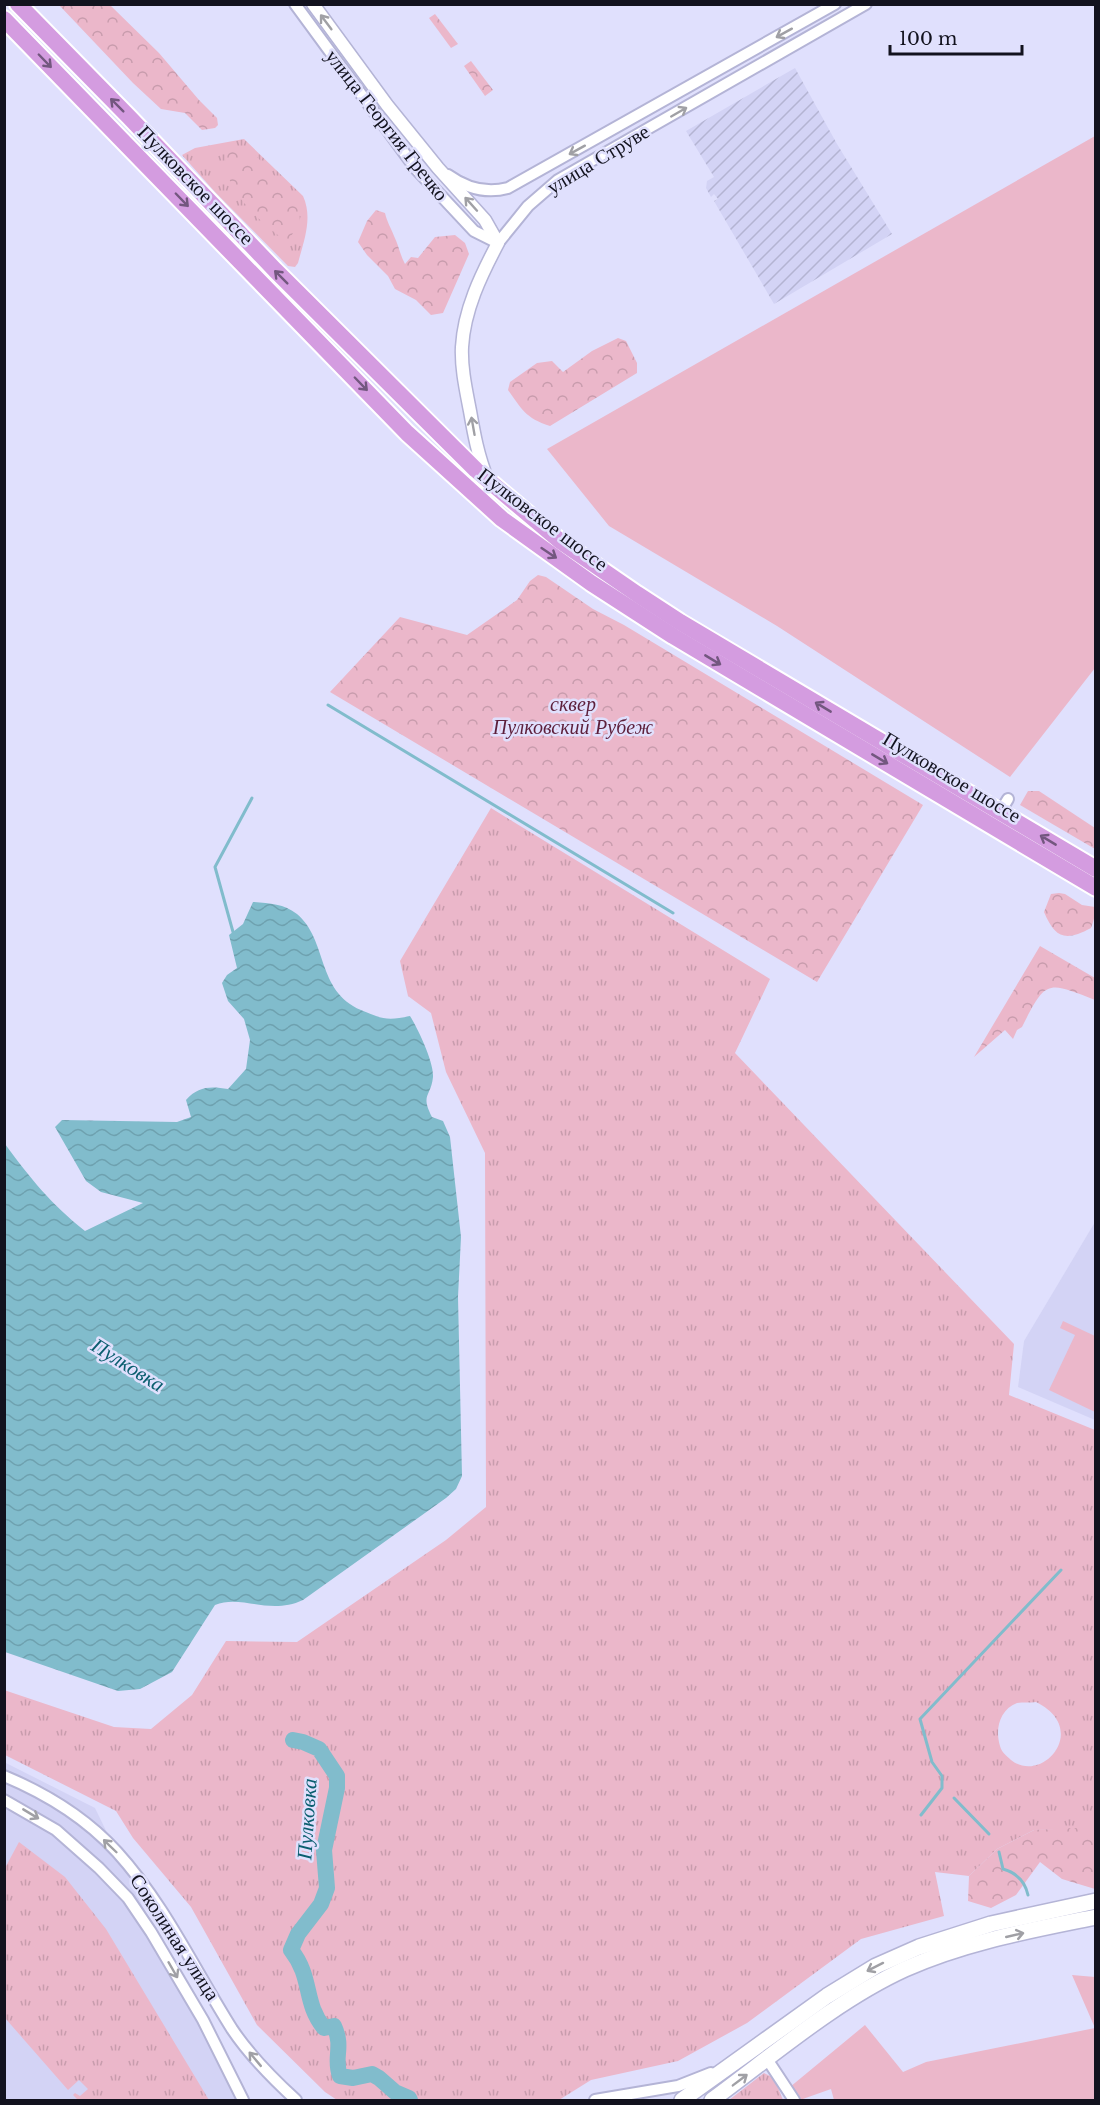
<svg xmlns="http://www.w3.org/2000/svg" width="1100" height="2105" font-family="'Libre Baskerville',serif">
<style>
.built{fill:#d3d3f5}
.industrial{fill:url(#industrial-furrows)}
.grass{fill:url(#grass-tufts);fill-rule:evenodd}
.forest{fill:url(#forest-crowns)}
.garden{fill:#ebb7ca}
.water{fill:url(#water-waves)}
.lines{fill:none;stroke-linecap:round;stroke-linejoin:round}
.stream{stroke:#81bccc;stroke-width:3}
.river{stroke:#81bccc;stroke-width:16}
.minor-casing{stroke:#b4b4d6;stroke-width:14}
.tertiary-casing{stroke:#b4b4d6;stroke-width:15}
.secondary-casing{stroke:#b4b4d6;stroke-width:18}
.trunk-casing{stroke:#fff;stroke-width:20}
.minor{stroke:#fff;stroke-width:10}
.tertiary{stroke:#fff;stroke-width:12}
.secondary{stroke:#fff;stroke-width:15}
.trunk{stroke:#d49ce0;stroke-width:16}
.oneway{stroke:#a0a0a5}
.oneway2{stroke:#73577f}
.labels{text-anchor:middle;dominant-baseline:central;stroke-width:5;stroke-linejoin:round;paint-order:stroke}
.street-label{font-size:20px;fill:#12121e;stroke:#e0e0fd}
.park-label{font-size:20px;font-style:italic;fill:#5d1f3b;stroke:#e0e0fd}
.water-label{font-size:21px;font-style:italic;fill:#0a5e6f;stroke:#e0e0fd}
</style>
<defs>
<pattern id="industrial-furrows" width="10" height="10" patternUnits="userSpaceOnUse" patternTransform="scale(1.5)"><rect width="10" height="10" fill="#d3d3f5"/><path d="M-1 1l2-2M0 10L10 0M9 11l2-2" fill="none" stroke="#b4b4d2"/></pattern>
<pattern id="grass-tufts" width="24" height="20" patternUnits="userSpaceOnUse" patternTransform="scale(1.5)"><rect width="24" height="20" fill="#ebb7ca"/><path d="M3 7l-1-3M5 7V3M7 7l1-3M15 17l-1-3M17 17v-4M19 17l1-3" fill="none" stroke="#c89cad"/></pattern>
<pattern id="forest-crowns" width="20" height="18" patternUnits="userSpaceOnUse" patternTransform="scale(1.5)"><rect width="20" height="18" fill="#ebb7ca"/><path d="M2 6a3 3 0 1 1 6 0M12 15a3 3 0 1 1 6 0" fill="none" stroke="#c89cad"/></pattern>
<pattern id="water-waves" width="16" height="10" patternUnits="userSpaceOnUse" patternTransform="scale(1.5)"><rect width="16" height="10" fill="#81bccc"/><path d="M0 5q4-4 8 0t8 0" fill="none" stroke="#6ea1af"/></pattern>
</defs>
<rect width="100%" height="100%" fill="#e0e0fd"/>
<g class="built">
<polygon points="1095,1222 1095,1420 1018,1387 1024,1341"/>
<polygon points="4,1762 95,1808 237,2100 5,2100"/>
</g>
<polygon class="industrial" points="795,68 837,144 892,234 774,304 714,201 718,199 714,194 711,197 706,188 707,181 714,177 686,131"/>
<g class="grass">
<path d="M244 139 303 196C313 218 304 240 298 263L295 267 288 266 215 192 182 155 195 148Z"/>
<path d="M491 808 770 979 735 1053 1014 1344 1009 1395 1095 1430V1829L1034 1830 997 1849 969 1876 935 1872 944 1916 861 1939 747 2023 678 2061 591 2080 559 2100H337L325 2092 257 2025 191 1907 133 1838 116 1811 5 1755 4 1690 114 1727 151 1729 192 1695 226 1641 297 1642 446 1540 486 1507 485 1153 446 1072 431 1013 408 996 400 961ZM1036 1702C1091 1729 1042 1785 1011 1760 1006 1755 1002 1753 1000 1746 995 1730 999 1710 1017 1703 1023 1702 1031 1703 1036 1702Z"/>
<polygon points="19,1842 65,1877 106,1929 209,2100 78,2100 73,2095 75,2093 80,2096 88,2089 79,2080 68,2090 5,2018 5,1868"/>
<polygon points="764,2073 774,2078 783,2100 729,2100"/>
</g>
<g class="forest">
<polygon points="59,5 110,5 159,53 199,100 217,118 218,125 215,128 202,130 185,113 161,109 133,83"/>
<polygon points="435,14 458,44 451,48 429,18"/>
<polygon points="471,61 493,90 485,96 464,66"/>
<path d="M229 145 248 147 289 192 299 209 300 222 288 241C271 234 236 198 230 181 228 175 228 168 226 162 225 155 224 150 229 145Z"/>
<path d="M376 210 385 213C387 222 391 228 394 236 399 246 400 255 405 264L411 257 418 258 435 237 455 235 465 243 469 254 443 313 431 315 416 300 395 289 388 276 367 255 358 242 367 221Z"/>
<path d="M618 338 626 341 637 363V373L550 426C525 418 522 409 508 390L510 382 537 363 552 361 563 372 592 351Z"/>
<polygon points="538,575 546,577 593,609 624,625 923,805 817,982 330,692 400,617 467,635 517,600 530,581"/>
<polygon points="1028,791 1039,791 1095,828 1095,849 1020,805"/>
<path d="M1059 893 1065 894 1082 905 1095 907C1096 913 1093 923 1091 928 1065 942 1055 938 1044 912L1051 894Z"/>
<path d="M1040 946 1095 978V1000C1047 981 1046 979 1022 1027L1017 1030 1013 1039 1005 1030 974 1057Z"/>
<polygon points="1074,1828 1095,1829 1095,1889 1062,1879 1040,1862 1016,1895 991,1908 968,1901 969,1876 997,1849 1034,1830"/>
</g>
<g class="garden">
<polygon points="1095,136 1095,668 1010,777 777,626 609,526 547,449"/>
<polygon points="1063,1321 1095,1336 1095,1412 1049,1390 1075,1335 1060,1328"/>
<polygon points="1072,1975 1095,1977 1095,2100 834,2100 831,2089 800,2100 790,2087 865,2025 903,2072 926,2062 1095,2028"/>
</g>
<path class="water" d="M253 902C269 903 284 904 297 914 328 940 316 991 361 1010 382 1019 387 1021 410 1016 418 1029 434 1062 433 1077 431 1097 420 1094 432 1117L443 1121 450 1137 461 1237 458 1297 462 1476 456 1489 446 1498 303 1600C269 1616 242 1594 215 1605L172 1672 140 1689 118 1691 5 1652V1144C31 1179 50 1203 85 1231L143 1203 101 1192 86 1181 55 1127 62 1120 177 1122 191 1117 186 1100C198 1086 211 1086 228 1089L246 1069 250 1040 244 1019 228 1001 222 983 227 975 237 968 229 935 243 924Z"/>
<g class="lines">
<g class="stream">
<polyline points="328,705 673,913"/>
<polyline points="233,932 215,867 252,798"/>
<polyline points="954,1798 989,1834"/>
<polyline points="921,1815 942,1788 942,1776 932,1762 920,1719 1061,1570"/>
<path d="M999 1852 1003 1869C1017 1873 1025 1881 1028 1895"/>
</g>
<path class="river" d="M293 1740 303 1742 319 1749 337 1776V1788L324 1850 327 1888 321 1904 298 1934 291 1950C313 1978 303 2002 324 2028L334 2026C344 2048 333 2057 340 2076L353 2078 372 2074 379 2078 395 2092 409 2098 410 2100"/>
<g class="minor-casing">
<g id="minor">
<polyline points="295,4 416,169 474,231 498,243 528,206 558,180 866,4"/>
<path d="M448 175C466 188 486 194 508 188L835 4"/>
<polyline points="1000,812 1008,799"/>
<path d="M4 1776C47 1794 86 1818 117 1852 165 1905 194 1969 232 2029 250 2056 272 2078 296 2100"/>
<polyline points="4,1800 56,1830 99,1868 128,1898 151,1932 203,2020 243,2100"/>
<polyline points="767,2059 794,2100"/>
<polyline points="595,2100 678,2086 711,2073"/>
</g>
</g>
<g class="tertiary-casing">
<path id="tertiary" d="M313 4 387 105 438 168 485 220 498 243C481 275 464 310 462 347 461 368 466 390 470 411 474 434 478 456 487 478"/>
</g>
<g class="secondary-casing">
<g id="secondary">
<polyline points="682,2100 827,1996 876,1966 919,1947 991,1924 1096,1901"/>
<path d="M712 2100C772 2056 837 2000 905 1969 965 1942 1032 1930 1096 1917"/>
</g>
</g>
<g class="trunk-casing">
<g id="trunk">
<polyline points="18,4 129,117 275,270 476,470 560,541 637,594 680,622 1096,869"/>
<polyline points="4,19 407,433 502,519 591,583 673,636 1096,888"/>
</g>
</g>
<use href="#minor" class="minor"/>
<use href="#tertiary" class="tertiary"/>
<use href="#secondary" class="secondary"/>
<use href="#trunk" class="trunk"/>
</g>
<defs><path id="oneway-shaft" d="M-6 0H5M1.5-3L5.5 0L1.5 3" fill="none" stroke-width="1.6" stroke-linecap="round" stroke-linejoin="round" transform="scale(1.5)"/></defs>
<g class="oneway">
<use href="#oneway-shaft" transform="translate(326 22) rotate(-127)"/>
<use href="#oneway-shaft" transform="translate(784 33) rotate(151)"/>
<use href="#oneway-shaft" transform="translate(679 112) rotate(-30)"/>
<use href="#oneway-shaft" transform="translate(577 150) rotate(151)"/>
<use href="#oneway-shaft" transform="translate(471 204) rotate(-132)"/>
<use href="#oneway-shaft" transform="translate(473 426) rotate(-100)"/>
<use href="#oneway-shaft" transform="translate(31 1814) rotate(31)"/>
<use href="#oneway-shaft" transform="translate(110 1846) rotate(-136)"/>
<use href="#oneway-shaft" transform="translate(1015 1935) rotate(-13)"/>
<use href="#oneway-shaft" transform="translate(875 1967) rotate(153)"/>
<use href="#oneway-shaft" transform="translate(173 1970) rotate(60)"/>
<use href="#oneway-shaft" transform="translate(255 2059) rotate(-130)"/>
<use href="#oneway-shaft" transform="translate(740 2080) rotate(-37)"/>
</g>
<g class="oneway2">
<use href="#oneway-shaft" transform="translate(45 61) rotate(46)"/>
<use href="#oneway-shaft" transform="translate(117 105) rotate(-135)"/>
<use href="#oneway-shaft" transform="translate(182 200) rotate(46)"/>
<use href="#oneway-shaft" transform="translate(281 277) rotate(-135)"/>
<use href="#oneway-shaft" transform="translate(361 384) rotate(46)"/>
<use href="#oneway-shaft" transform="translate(549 553) rotate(34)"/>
<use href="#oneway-shaft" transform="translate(713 660) rotate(31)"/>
<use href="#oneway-shaft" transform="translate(823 707) rotate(-149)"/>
<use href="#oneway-shaft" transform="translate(880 759) rotate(31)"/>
<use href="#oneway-shaft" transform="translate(1048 840) rotate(-149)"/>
</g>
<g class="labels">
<g class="street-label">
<text transform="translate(387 125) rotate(52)">улица Георгия Гречко</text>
<text transform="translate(598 159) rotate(-31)">улица Струве</text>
<text transform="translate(196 185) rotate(46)">Пулковское шоссе</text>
<text transform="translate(543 519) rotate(37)">Пулковское шоссе</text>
<text transform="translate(952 777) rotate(31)">Пулковское шоссе</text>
<text transform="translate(175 1937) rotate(57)">Соколиная улица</text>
</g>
<g class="park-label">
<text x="573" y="704">сквер<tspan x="573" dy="23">Пулковский Рубеж</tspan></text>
</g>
<g class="water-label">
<text transform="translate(128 1365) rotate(32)">Пулковка</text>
<text transform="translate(307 1819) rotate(-86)">Пулковка</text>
</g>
</g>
<rect width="1100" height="2105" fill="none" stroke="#12121e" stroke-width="12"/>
<path d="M890 45v9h132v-9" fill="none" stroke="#12121e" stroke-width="3"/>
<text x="899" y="45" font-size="18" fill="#12121e" stroke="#e0e0fd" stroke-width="4.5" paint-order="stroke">100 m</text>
</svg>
